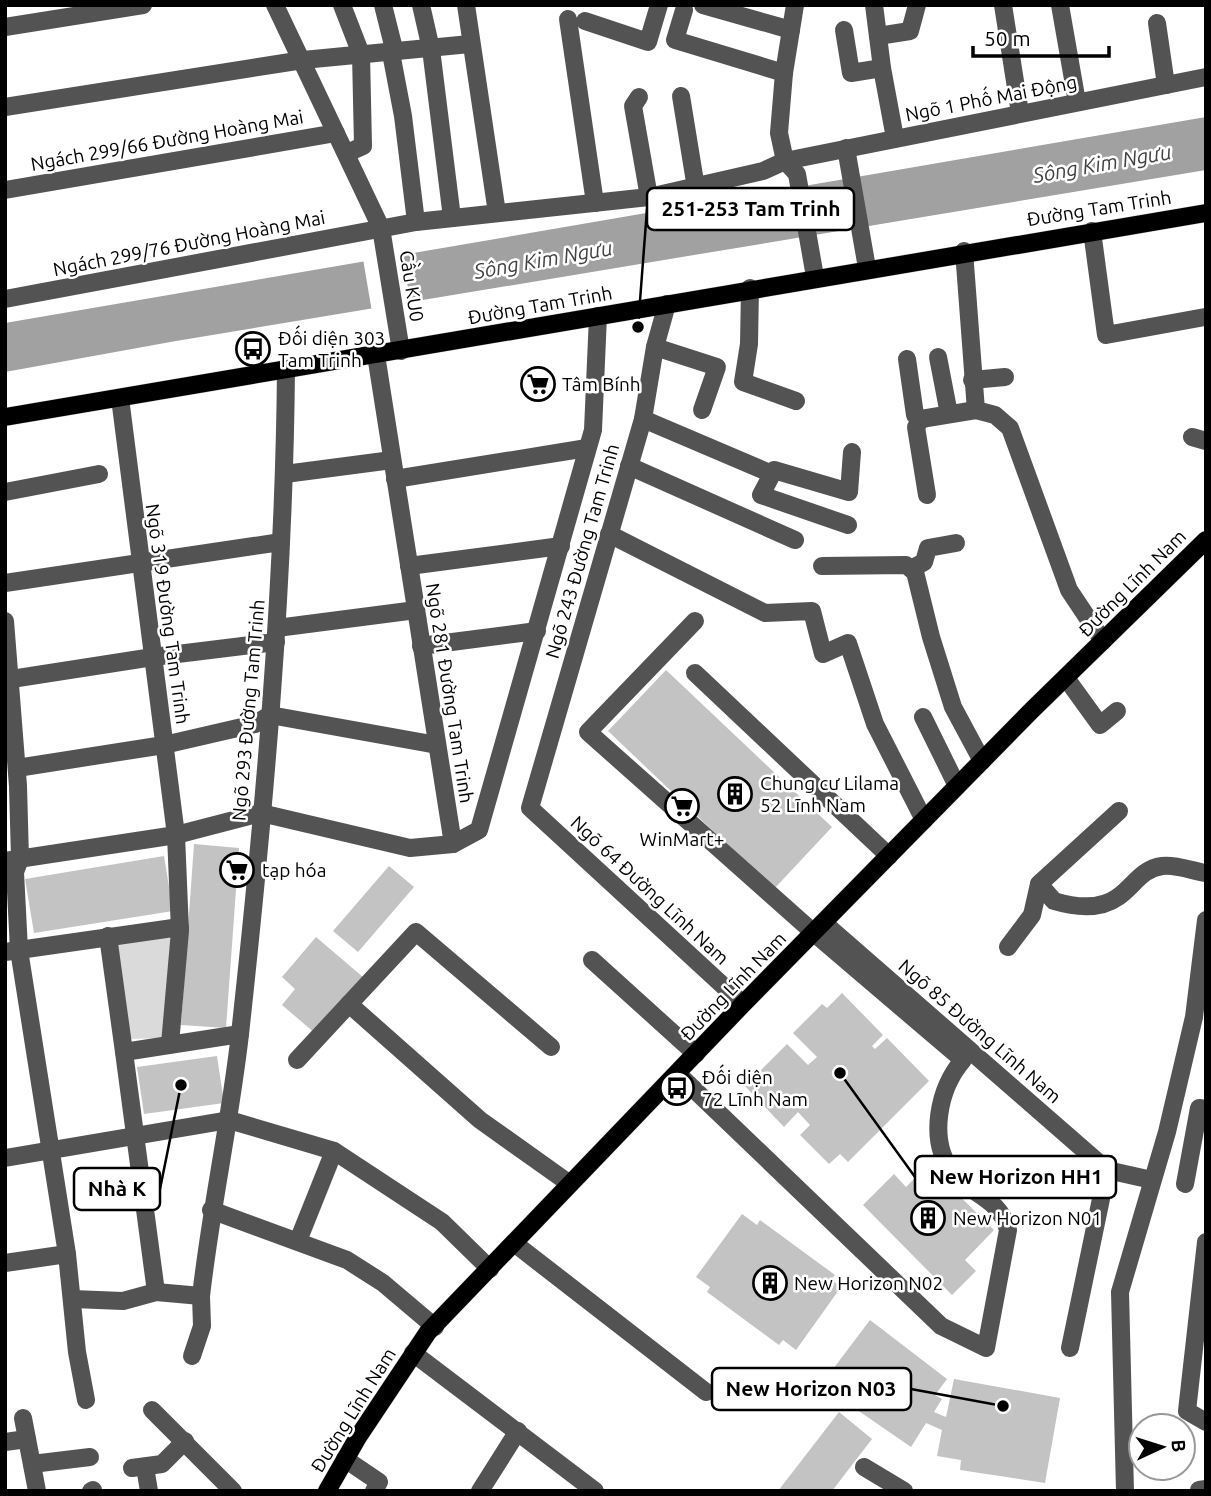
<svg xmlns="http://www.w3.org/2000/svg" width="1211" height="1496" font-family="Ubuntu,sans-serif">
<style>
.green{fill:#dadada}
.water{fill:#a1a1a1}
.pier{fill:#fff}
.building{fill:#c3c3c3}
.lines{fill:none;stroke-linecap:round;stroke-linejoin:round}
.major-casing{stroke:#dbdbdb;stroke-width:19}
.minor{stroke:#535353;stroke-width:18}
.major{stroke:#000;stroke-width:18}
.labels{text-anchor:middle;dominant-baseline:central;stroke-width:5;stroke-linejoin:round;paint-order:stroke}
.street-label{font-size:19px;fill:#000;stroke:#fff}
.poi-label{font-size:19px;fill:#000;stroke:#fff;text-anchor:start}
.water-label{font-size:21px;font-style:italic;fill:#424242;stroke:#fff}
.leader{fill:none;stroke:#000;stroke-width:2.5}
.callout-dot{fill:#000;stroke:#fff;stroke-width:2.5}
.callout{fill:#fff;stroke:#000;stroke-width:2.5}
.callout-label{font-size:21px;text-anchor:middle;font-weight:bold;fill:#000}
</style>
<rect width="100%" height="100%" fill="#fff"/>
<polygon class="green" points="171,936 163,1038 129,1039 114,943"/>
<polygon class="water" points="1206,117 1206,170 176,341 5,372 5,323"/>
<polygon class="pier" points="402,252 411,306 372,312 363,259"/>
<g class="building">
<polygon points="666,670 832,827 774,889 608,731"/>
<polygon points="194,844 239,848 226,1028 181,1025"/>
<polygon points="164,856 173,911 34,933 25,879"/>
<polygon points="389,866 414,887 358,952 333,931"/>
<polygon points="316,937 364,978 316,1034 282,1005 295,989 282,977"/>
<polygon points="842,993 883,1035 872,1046 875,1049 887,1038 929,1081 848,1162 840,1154 829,1164 800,1135 810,1125 798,1112 784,1127 745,1086 787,1044 808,1065 817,1057 793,1033 822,1004 827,1008"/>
<polygon points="217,1056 224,1103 144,1114 137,1067"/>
<polygon points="928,1165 994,1230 965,1260 976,1271 952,1295 863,1205 894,1174 906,1187"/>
<polygon points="742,1214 757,1225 760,1220 835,1275 831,1280 841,1287 796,1350 783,1340 779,1345 707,1292 710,1287 696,1277"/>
<polygon points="870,1320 947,1379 935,1395 942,1399 934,1412 946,1417 954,1379 1060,1398 1045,1483 960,1470 961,1460 937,1456 942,1430 926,1423 911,1447 821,1385"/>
<polygon points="839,1412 872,1439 832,1491 778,1491"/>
</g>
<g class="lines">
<g class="major-casing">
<g id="major">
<polyline points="5,417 1206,213"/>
<polyline points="327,1491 358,1437 428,1332 743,1004 1031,711 1206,540"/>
</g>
</g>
<g class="minor">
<polyline points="275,5 381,228 401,351"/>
<polyline points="342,5 361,54 363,146 347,153"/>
<polyline points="383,5 395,53"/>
<polyline points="421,5 431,49 452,218"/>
<polyline points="466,5 497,213"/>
<polyline points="703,5 791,30"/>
<polyline points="795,5 784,73 779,133 785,161 797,174 815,277"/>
<polyline points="874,5 882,68"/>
<polyline points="1003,5 1020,113"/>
<polyline points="1060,5 1077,102"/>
<polyline points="684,10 675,40 784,73"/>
<polyline points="568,19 595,203"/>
<polyline points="585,21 648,42 659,5"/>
<polyline points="1157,23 1166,85"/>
<polyline points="5,27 143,5"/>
<polyline points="844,30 851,73 882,68 895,138"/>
<polyline points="878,36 910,31 917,5"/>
<polyline points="391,53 403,116 416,222"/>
<polyline points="681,96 696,188"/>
<polyline points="639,97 633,106 649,197"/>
<polyline points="5,107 303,60 470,44"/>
<polyline points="846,148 867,268"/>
<polyline points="5,190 336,133"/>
<polyline points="1092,231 1106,335 1205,317"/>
<polyline points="964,251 976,410 995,415 1010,428 1069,590 1103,641"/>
<polyline points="750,288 749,344 743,382 796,401"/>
<polyline points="5,299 416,222 649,197 763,171 785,161 1206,77"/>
<polyline points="667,304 655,347 643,419 530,808 743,1004"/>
<polyline points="655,347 717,367 702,410"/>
<polyline points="376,355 453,844"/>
<polyline points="938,357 949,414"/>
<polyline points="907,359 915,415 921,419 976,410"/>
<polyline points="972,380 1005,377"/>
<polyline points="120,398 176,835 180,931 170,1044"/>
<polyline points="643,419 772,474 761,495 848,525"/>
<polyline points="921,419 916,427 927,495"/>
<polyline points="1192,437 1206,441"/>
<polyline points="629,466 795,540"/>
<polyline points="285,474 392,460"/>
<polyline points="772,474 774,470 849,492 852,452"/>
<polyline points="395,479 587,448"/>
<polyline points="5,492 99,474"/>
<polyline points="609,534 765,613 812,611 823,654 848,643 875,724 924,820"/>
<polyline points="409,566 561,546"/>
<polyline points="822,566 906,565 915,572 931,637 953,707 982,761"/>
<polyline points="911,569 924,562 928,548 956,543"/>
<polyline points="5,583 281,542"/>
<polyline points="5,621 18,786 20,859 15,872 19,950 67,1254 77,1352 86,1400"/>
<polyline points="277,628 416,610"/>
<polyline points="421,646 537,631"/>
<polyline points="695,673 889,856"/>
<polyline points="1066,678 1100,725 1117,711"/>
<polyline points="5,680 153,657 276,642"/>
<polyline points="923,717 957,786"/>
<polyline points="17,768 164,745 255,724 270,715 437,745"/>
<path d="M1119 811 1039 884 1054 901C1074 907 1100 910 1118 897 1134 886 1141 869 1162 866 1176 864 1192 871 1206 873"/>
<polyline points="5,861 176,835 261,813 410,848 453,844 479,830 593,430 598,316"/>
<polyline points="825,924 1107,1170 1152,1180"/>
<polyline points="108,936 124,1052"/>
<polyline points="1008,947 1032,915 1039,884"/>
<polyline points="5,952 180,927"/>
<polyline points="592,960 696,1054"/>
<polyline points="349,1004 480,1120 570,1184"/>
<polyline points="297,1060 416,932 551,1047"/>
<path d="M678 1074 941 1326 986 1348 1008 1230C999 1197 972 1196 953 1173 927 1140 939 1088 963 1060L814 933 588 732 695 621"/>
<polyline points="5,1158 229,1120 334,1151 442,1222 490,1269"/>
<polyline points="1185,1184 1199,1108 1206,1109"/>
<polyline points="211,1210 347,1260 383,1283 435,1327"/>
<polyline points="298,1241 334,1151"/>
<polyline points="1206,1242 1187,1411 1206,1422"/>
<polyline points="514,1243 706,1392"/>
<polyline points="5,1263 67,1254"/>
<polyline points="156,1292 124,1052 240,1034"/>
<path d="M73 1299 123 1301 156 1292 201 1296C211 1208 230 1122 240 1034 264 814 284 592 286 370"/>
<polyline points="1070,1348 1107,1170"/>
<polyline points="413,1353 595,1491"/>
<polyline points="192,1356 202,1326 201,1296"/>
<polyline points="152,1410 233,1491"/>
<polyline points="23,1418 37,1491"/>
<polyline points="5,1442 27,1439"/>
<polyline points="345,1459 379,1482 374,1491"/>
<polyline points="32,1464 90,1457"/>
<polyline points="145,1467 149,1491"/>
<polyline points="864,1467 904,1491"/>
<polyline points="132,1468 162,1464 185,1441"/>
<polyline points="1199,1490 1206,1489"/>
<polyline points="91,1491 93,1490"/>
<polyline points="480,1491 518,1431"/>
<polyline points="1125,1491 1120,1292 1167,1132 1194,1017 1206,920"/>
</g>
<use href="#major" class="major"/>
</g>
<defs>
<g id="bus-ring" transform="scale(1.75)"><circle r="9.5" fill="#fff" stroke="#000" stroke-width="1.5"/><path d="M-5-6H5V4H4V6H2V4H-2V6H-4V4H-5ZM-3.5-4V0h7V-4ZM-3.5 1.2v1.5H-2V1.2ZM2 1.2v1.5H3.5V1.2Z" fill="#000"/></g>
<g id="supermarket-ring" transform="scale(1.75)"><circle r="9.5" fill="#fff" stroke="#000" stroke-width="1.5"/><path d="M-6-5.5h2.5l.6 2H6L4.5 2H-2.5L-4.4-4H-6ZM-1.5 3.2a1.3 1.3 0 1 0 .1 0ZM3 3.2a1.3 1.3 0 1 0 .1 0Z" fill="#000"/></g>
<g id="building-ring" transform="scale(1.75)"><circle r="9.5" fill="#fff" stroke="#000" stroke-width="1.5"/><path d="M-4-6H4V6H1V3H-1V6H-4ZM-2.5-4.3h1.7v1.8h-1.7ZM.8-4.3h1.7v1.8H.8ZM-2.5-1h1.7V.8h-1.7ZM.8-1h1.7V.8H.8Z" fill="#000"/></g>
</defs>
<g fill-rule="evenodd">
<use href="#bus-ring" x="253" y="349"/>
<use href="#supermarket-ring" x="538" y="384"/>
<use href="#building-ring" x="735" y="794"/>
<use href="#supermarket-ring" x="682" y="806"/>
<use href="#supermarket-ring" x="237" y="870"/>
<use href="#bus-ring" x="677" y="1088"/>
<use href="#building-ring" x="928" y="1218"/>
<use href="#building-ring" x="770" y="1283"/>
</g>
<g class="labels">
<g class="street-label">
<text transform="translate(991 98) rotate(-11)">Ngõ 1 Phố Mai Động</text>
<text transform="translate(167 140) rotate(-10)">Ngách 299/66 Đường Hoàng Mai</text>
<text transform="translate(1099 208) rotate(-9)">Đường Tam Trinh</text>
<text transform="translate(189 243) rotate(-11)">Ngách 299/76 Đường Hoàng Mai</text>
<text transform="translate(412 286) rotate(81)">Cầu KU0</text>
<text transform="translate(540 305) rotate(-10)">Đường Tam Trinh</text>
<text transform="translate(582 551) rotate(-74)">Ngõ 243 Đường Tam Trinh</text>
<text transform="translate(1132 583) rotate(-45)">Đường Lĩnh Nam</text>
<text transform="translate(168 614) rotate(82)">Ngõ 319 Đường Tam Trinh</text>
<text transform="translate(450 693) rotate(81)">Ngõ 281 Đường Tam Trinh</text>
<text transform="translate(248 710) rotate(-85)">Ngõ 293 Đường Tam Trinh</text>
<text transform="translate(650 890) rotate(43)">Ngõ 64 Đường Lĩnh Nam</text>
<text transform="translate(733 986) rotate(-46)">Đường Lĩnh Nam</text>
<text transform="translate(980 1031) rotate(41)">Ngõ 85 Đường Lĩnh Nam</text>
<text transform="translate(353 1410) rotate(-58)">Đường Lĩnh Nam</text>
</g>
<g class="poi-label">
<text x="278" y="338">Đối diện 303<tspan x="278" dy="22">Tam Trinh</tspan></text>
<text x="562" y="384">Tâm Bính</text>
<text x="760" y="783">Chung cư Lilama<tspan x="760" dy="22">52 Lĩnh Nam</tspan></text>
<text x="682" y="839" text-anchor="middle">WinMart+</text>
<text x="262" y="870">tạp hóa</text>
<text x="702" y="1077">Đối diện<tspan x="702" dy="22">72 Lĩnh Nam</tspan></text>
<text x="953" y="1218">New Horizon N01</text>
<text x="794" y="1283">New Horizon N02</text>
</g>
<g class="water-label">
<text transform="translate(1102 163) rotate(-10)">Sông Kim Ngưu</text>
<text transform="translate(543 259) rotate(-10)">Sông Kim Ngưu</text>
</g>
</g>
<path class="leader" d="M638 327L647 209M840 1073L915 1177M181 1085L160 1189M1003 1406L911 1389"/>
<g class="callout-dot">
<circle cx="638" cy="327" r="7"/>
<circle cx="840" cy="1073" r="7"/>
<circle cx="181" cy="1085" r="7"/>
<circle cx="1003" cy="1406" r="7"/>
</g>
<g class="callout">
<rect x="647" y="188" width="207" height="42" rx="7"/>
<rect x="915" y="1156" width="201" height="42" rx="7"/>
<rect x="74" y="1168" width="86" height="42" rx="7"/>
<rect x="712" y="1368" width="199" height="42" rx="7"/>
</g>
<g class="callout-label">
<text x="751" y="216">251-253 Tam Trinh</text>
<text x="1016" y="1184">New Horizon HH1</text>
<text x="117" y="1196">Nhà K</text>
<text x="811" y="1396">New Horizon N03</text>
</g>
<rect width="1211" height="1496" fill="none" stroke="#000000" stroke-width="14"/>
<g transform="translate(1162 1447) rotate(86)"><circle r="33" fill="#ffffff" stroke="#999999" stroke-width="2"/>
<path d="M0-5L12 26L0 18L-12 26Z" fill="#000000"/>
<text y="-10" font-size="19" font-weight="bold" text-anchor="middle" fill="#000000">B</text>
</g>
<path d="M973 46v10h136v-10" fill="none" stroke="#000000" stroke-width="3.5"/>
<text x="984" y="46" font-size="21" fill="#000000" stroke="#ffffff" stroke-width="5" paint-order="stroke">50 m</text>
</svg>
